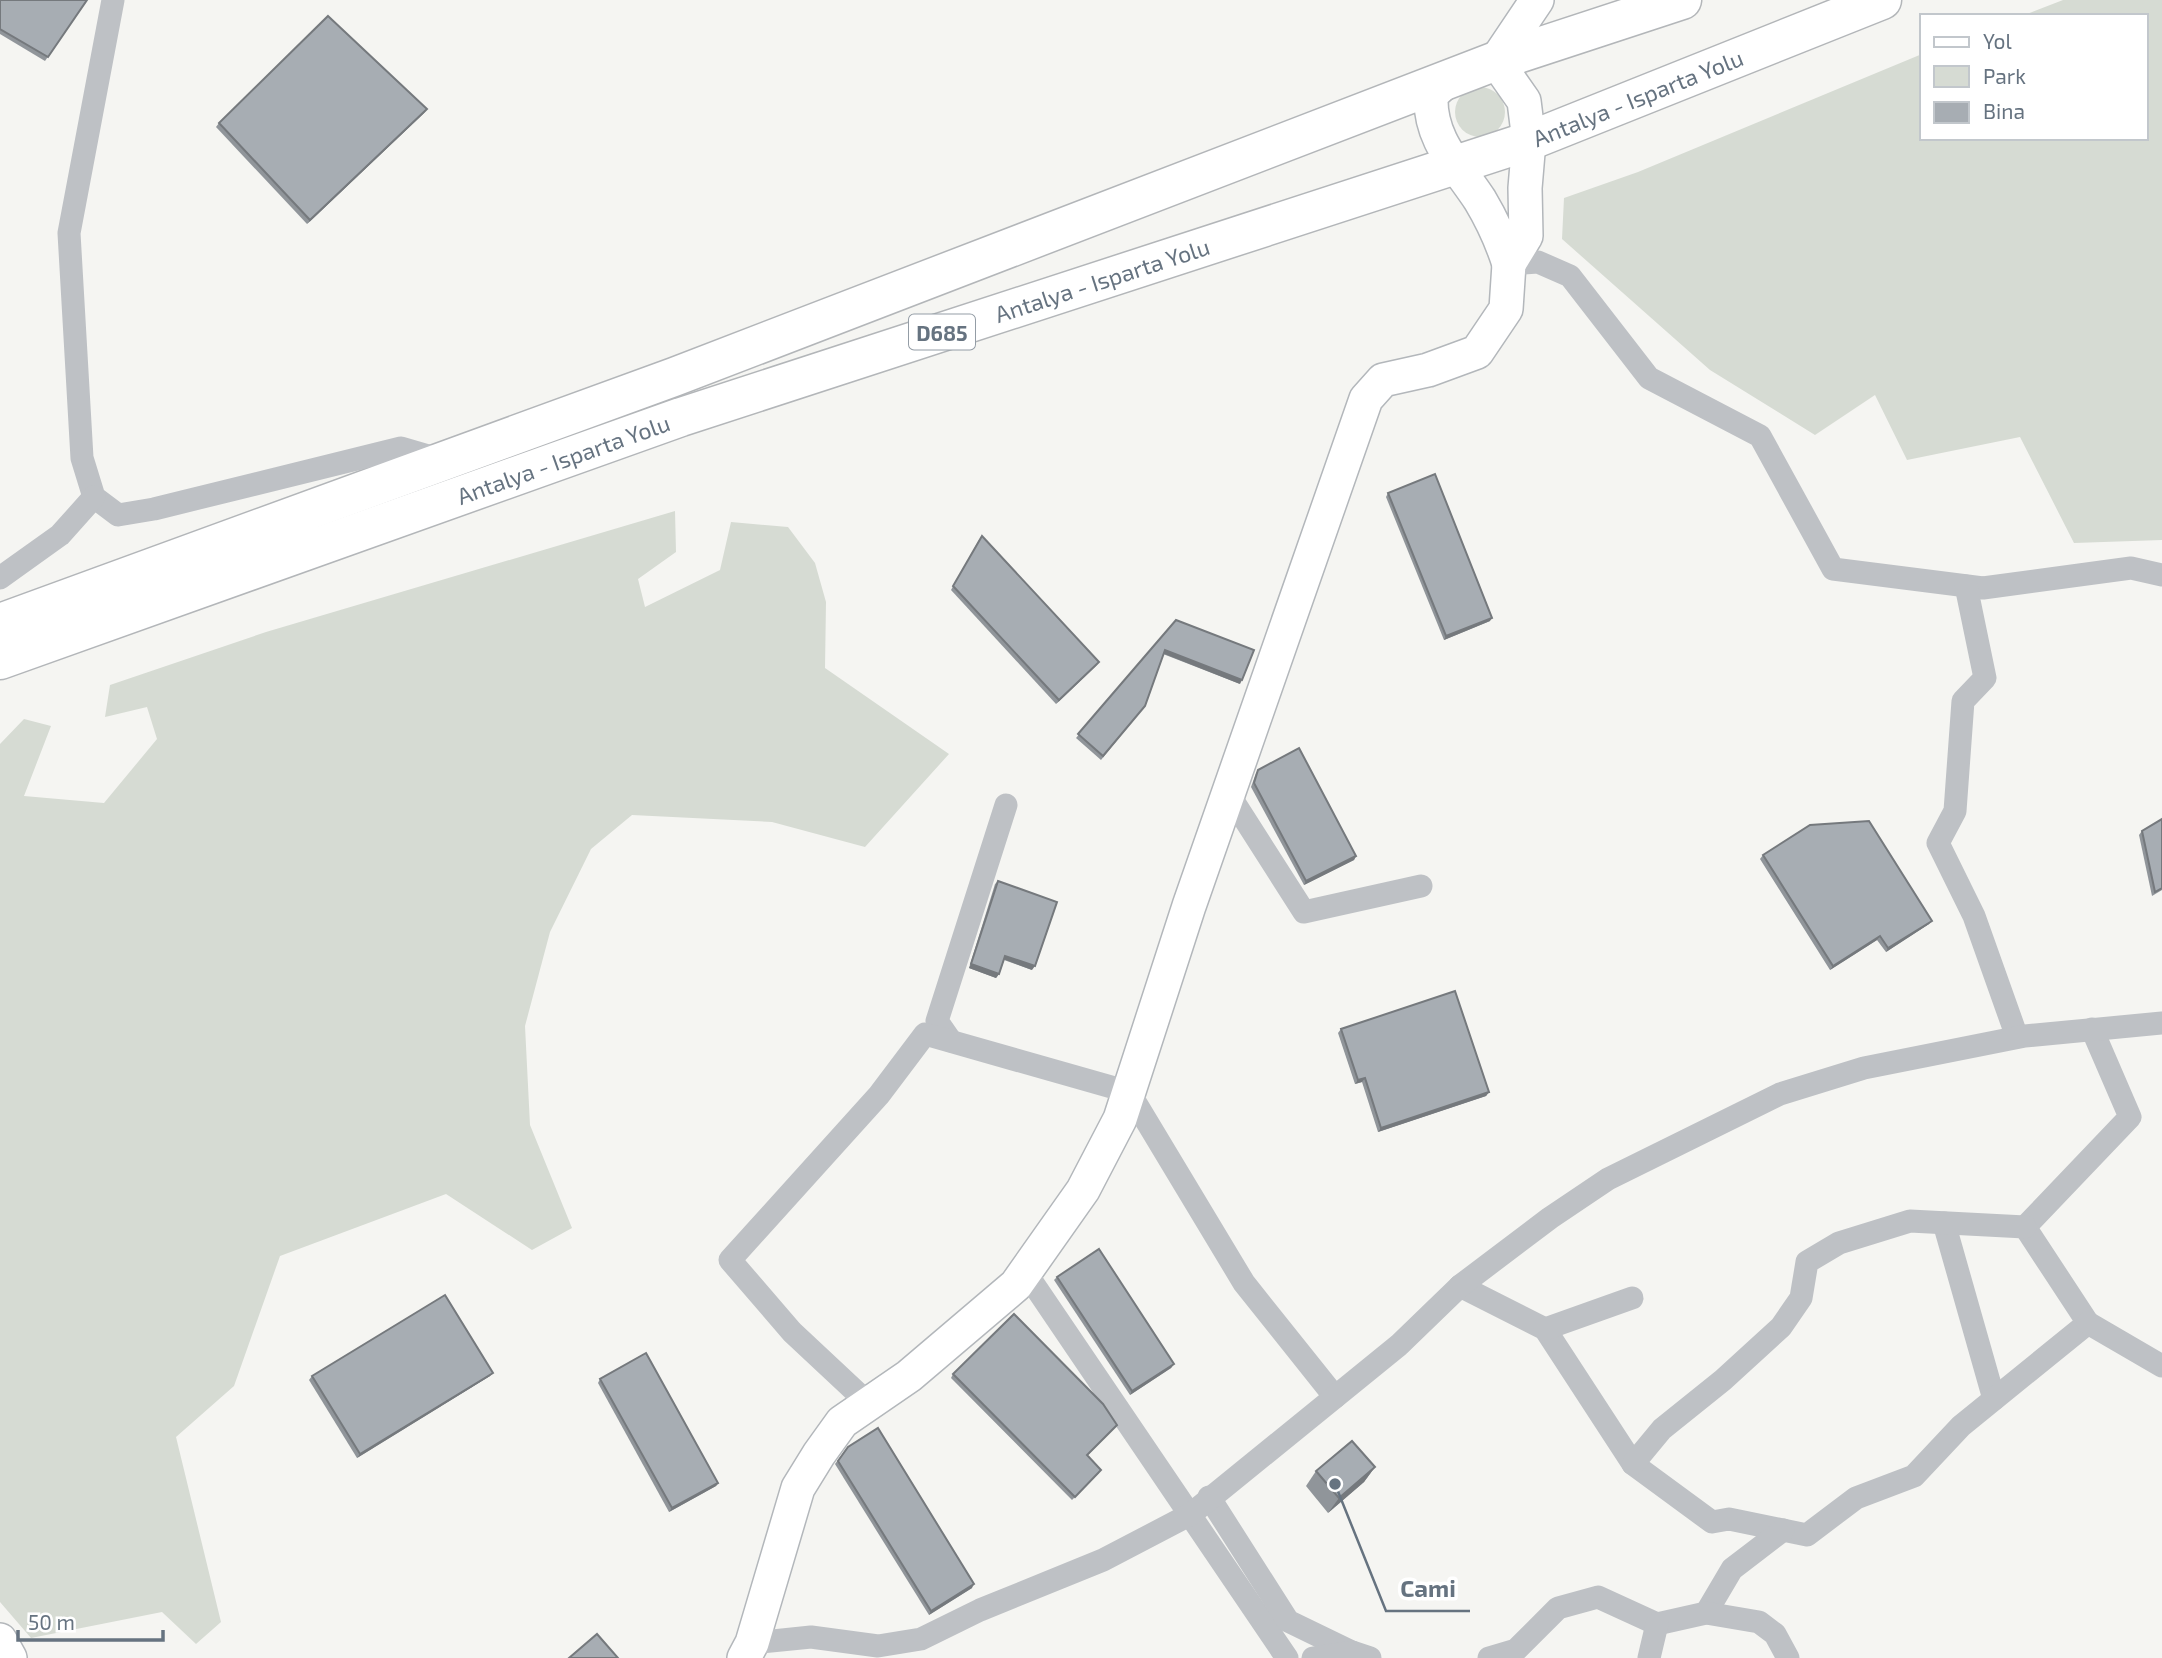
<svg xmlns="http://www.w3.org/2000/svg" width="2162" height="1658" font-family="'Exo 2',sans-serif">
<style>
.green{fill:#d6dbd3}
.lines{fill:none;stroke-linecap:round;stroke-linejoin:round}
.secondary-casing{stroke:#b3b7bb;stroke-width:36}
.highway-casing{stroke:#b3b6b9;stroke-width:41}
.street{stroke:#bec1c5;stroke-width:23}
.secondary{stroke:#fff;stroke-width:33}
.highway{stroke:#fff;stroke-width:38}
.wall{fill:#90959a}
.shaded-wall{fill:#75797d}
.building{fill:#a7adb3;stroke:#75797d;stroke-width:2}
.labels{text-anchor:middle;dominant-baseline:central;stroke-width:7;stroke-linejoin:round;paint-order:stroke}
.shield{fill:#fff;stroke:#949da6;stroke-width:2}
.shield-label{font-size:21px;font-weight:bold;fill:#667380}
.street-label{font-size:23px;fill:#667380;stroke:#fff}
.leader{fill:none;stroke:#667380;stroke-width:2.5}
.callout-dot{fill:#667380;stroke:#fff;stroke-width:2.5}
.callout-label{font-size:24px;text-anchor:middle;font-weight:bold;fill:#667380;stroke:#fff;stroke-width:7;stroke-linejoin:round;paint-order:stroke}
</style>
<rect width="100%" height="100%" fill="#f5f5f2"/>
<g class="green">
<polygon points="2063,0 2162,0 2162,540 2074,543 2020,437 1907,460 1875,395 1815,435 1710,370 1562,239 1564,198 1638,172 1922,54 1922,138 2146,138 2146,16 2022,16"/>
<circle cx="1480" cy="112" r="25"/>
<polygon points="675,511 676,552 638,579 645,607 720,570 731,522 788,527 815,563 826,602 825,668 949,754 865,847 772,822 632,815 591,849 550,932 525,1026 530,1125 572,1228 532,1250 446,1194 280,1256 234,1386 176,1437 221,1622 196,1644 162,1612 31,1638 0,1602 0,744 24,719 51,726 24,796 104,803 157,739 147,707 105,717 110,685 266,632"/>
</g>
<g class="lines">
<g class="secondary-casing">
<g id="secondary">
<path d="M1447 80 1431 95C1429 139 1457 165 1480 200 1492 220 1502 242 1509 264L1526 236 1525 188 1529 141 1524 101 1496 61 1537 0"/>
<polyline points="0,1640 10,1658"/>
<polyline points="744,1658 752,1643 798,1488 819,1454 842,1422 909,1376 1016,1285 1083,1190 1120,1119 1189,906 1366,399 1383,380 1428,370 1477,352 1506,309 1509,264"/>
</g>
</g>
<g class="highway-casing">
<g id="highway">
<polyline points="0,623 674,377 1496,61 1682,0"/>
<path id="s1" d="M0 660 681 417 1529 141 1882 0"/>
</g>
</g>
<g class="street">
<polyline points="113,0 69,233 82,458 94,497 118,515 154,509 401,448 442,460"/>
<polyline points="1509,264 1538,262 1570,276 1649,378 1760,436 1833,569 1983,588 2131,568 2162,575"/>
<polyline points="0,578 60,535 94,497"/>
<polyline points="1966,586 1985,678 1963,701 1955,811 1938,843 1974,916 2017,1037"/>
<polyline points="1228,793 1304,912 1421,886"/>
<polyline points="951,1041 937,1021 1006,805"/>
<polyline points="1944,1223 1994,1399"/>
<polyline points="1026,1273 1287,1658"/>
<polyline points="1460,1286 1545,1329 1633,1464 1712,1522 1729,1519 1807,1535 1856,1498 1914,1476 1961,1426 2088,1323 2025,1227 2130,1117 2092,1029"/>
<polyline points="2088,1323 2162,1366"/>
<polyline points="1545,1329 1632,1298"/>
<polyline points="869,1404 792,1332 730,1260 879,1095 925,1034 1129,1092 1244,1283 1335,1397"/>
<polyline points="1633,1464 1662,1429 1723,1380 1781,1327 1801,1298 1807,1262 1839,1243 1910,1221 2025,1227"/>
<polyline points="1209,1497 1288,1621 1352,1652 1354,1658"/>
<polyline points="1706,1613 1732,1569 1783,1530"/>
<polyline points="752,1643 811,1637 878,1646 921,1639 980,1610 1103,1560 1191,1514 1399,1345 1460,1286 1550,1218 1608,1179 1780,1094 1864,1068 2025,1036 2162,1023"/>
<polyline points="1313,1658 1352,1652 1370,1658"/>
<polyline points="1489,1658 1516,1650 1558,1608 1598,1597 1657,1624 1706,1613 1759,1622 1775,1634 1788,1658"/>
<polyline points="1649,1658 1657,1624"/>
</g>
<use href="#secondary" class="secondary"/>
<use href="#highway" class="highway"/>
</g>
<g class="wall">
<polygon points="0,0 87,0 45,61 0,34"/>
<polygon points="427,109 424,113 307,224 216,127 219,123"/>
<polygon points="1388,493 1490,621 1444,640 1386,497"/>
<polygon points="979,540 1099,662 1056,704 951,590"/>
<polygon points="1176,620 1240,684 1163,654 1145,706 1101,760 1076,738"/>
<polygon points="1258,770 1356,856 1354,860 1304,885 1251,787 1256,773"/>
<polygon points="2162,819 2162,890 2152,896 2139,835 2142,831"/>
<polygon points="1763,855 1929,924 1886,952 1877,940 1830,970 1760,859"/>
<polygon points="998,881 1032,970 1004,960 999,974 996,978 969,968 995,884"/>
<polygon points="1341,1029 1489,1092 1486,1096 1378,1132 1362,1082 1355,1084 1338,1033"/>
<polygon points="1057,1277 1174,1364 1171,1368 1130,1395 1054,1280"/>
<polygon points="953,1374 1117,1425 1087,1456 1099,1473 1072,1500 951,1378"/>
<polygon points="312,1376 490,1376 357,1458 309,1380"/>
<polygon points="600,1379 718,1483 716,1486 669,1512 598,1383"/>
<polygon points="848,1447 972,1588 929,1615 835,1464"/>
<polygon points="1375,1467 1364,1482 1328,1513 1306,1486 1316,1471"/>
</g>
<g class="shaded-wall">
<polygon points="427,109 424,113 307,224 310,220"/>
<polygon points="1492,618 1490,621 1444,640 1446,636"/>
<polygon points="1165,650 1242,680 1240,684 1162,653"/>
<polygon points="1099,662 1096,666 1056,704 1059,700"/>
<polygon points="1356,856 1354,860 1304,885 1306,881"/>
<polygon points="1932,921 1929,924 1886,952 1888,948"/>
<polygon points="1880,936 1877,940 1830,970 1833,966"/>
<polygon points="1005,956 1035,966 1032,970 1003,959"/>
<polygon points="971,964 999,974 996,978 969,968"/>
<polygon points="1365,1078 1362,1082 1355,1084 1358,1080"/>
<polygon points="1489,1092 1486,1096 1378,1132 1381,1128"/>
<polygon points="1174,1364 1171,1368 1130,1395 1132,1391"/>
<polygon points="493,1373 490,1376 357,1458 360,1454"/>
<polygon points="1375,1467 1364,1482 1328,1513 1339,1498"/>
<polygon points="718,1483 716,1486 669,1512 672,1508"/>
<polygon points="974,1584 972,1588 929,1615 931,1611"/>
</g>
<g class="building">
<polygon points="0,0 87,0 48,57 0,29"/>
<polygon points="328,16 427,109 310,220 219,123"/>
<polygon points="1435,474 1492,618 1446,636 1388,493"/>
<polygon points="982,536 1099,662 1059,700 953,586"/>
<polygon points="1176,620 1254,650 1242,680 1165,650 1145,706 1103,756 1078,734"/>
<polygon points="1299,748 1356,856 1306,881 1254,783 1258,770"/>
<polygon points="2162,819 2162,888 2155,892 2142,831"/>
<polygon points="1869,821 1932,921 1888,948 1880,936 1833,966 1763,855 1810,825"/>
<polygon points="998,881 1057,902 1035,966 1005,956 999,974 971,964"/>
<polygon points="1455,991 1489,1092 1381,1128 1365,1078 1358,1080 1341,1029"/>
<polygon points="1099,1249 1174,1364 1132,1391 1057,1277"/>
<polygon points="445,1295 493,1373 360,1454 312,1376"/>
<polygon points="1014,1314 1103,1404 1117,1425 1087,1455 1101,1470 1075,1497 953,1374"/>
<polygon points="646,1353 718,1483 672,1508 600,1379"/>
<polygon points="878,1428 974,1584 931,1611 838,1461 848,1447"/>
<polygon points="1352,1441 1375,1467 1339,1498 1316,1471"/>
<polygon points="597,1634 618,1658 569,1658"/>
</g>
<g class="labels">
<rect class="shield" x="909" y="314.5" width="66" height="35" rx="5"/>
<g class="shield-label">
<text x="942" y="332">D685</text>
</g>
<g class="street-label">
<text stroke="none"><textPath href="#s1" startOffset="1732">Antalya - Isparta Yolu</textPath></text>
<text stroke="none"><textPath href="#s1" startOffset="1166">Antalya - Isparta Yolu</textPath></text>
<text stroke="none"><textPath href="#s1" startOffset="598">Antalya - Isparta Yolu</textPath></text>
</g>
</g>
<path class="leader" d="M1335 1484L1386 1611H1470"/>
<circle class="callout-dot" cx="1335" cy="1484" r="7"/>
<g class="callout-label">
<text x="1428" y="1597">Cami</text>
</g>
<rect x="1920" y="14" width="228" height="126" fill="#ffffff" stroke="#c2c7cc" stroke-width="2"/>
<rect x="1934" y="37" width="35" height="10" fill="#ffffff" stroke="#c2c7cc" stroke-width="2"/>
<text x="1983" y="49" font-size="21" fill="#667380">Yol</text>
<rect x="1934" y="66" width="35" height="21" fill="#d6dbd3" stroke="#c2c7cc" stroke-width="2"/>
<text x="1983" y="84" font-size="21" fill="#667380">Park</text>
<rect x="1934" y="102" width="35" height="21" fill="#a7adb3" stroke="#c2c7cc" stroke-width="2"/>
<text x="1983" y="119" font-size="21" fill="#667380">Bina</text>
<path d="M18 1630v10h145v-10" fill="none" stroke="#667380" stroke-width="3.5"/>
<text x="28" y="1630" font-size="21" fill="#667380" stroke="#ffffff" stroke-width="5" paint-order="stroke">50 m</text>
</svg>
